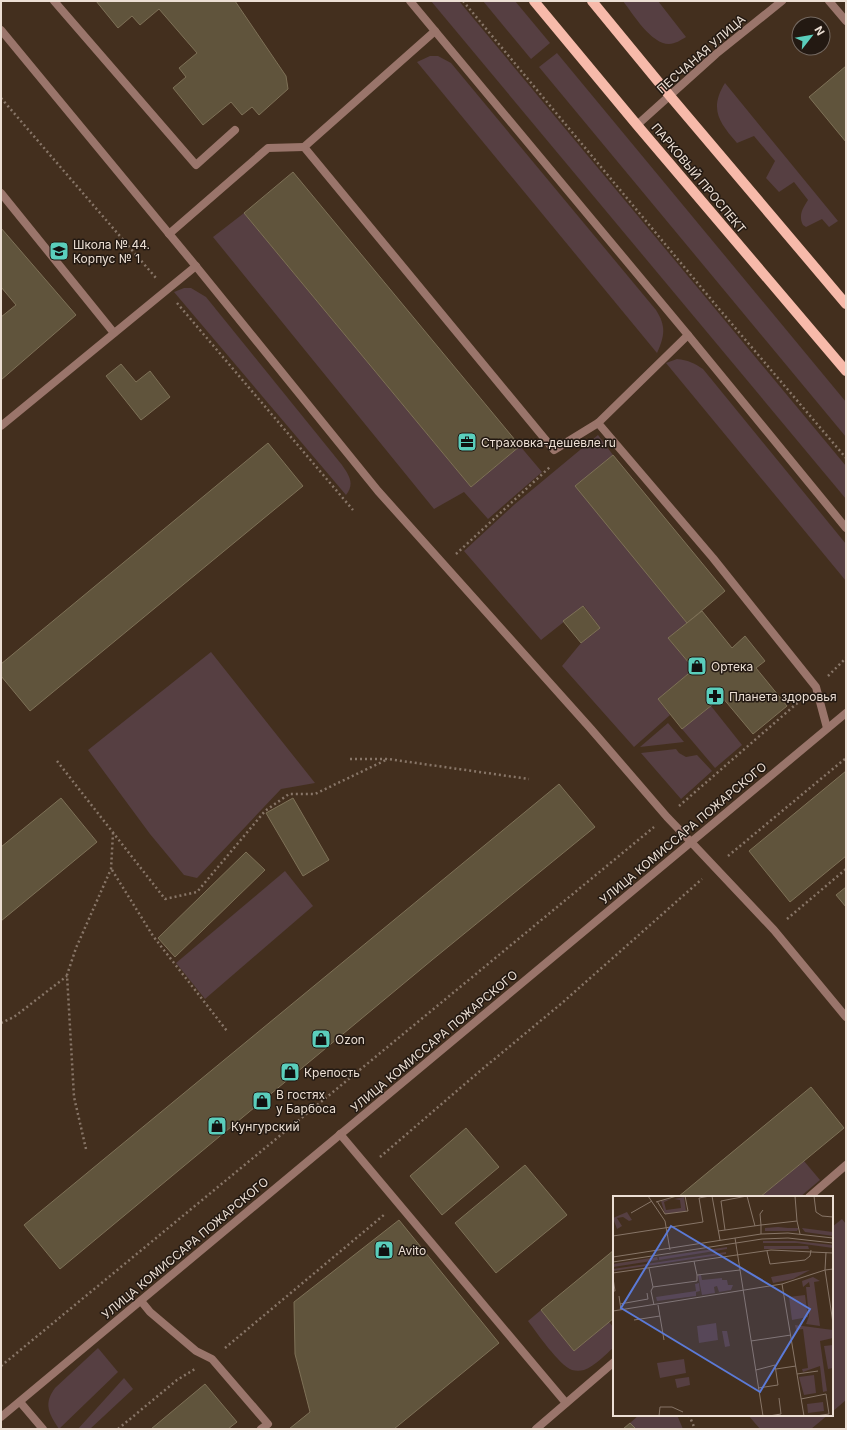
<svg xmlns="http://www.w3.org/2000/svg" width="847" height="1430" font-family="Inter,sans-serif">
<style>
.green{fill:#563f42}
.building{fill:#60543c;stroke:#7e7157}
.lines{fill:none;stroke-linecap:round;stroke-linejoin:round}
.path{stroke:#887668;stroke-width:2.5;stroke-dasharray:2 3;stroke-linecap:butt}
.service{stroke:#9a756b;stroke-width:8}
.minor{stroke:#9a756b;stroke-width:8}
.primary{stroke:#f7baaa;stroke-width:10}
.labels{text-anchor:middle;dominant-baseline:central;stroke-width:3;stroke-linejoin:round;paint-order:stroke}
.street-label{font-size:12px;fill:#ecdfd4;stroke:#231912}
.poi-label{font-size:12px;fill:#ecdfd4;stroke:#231912;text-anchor:start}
.inset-road{fill:none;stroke:#877567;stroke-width:1}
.view{fill:#5b7ad7;fill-opacity:0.15;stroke:#5b7ad7;stroke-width:2}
.inset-edge{fill:none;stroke:#ecdfd4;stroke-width:2}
</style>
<rect width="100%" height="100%" fill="#432f1e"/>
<g class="green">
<polygon points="431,1 459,1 846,466 846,499"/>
<polygon points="483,1 515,1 550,43 531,59"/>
<path d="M623 1H658L686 37C681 40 675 44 669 44 651 44 633 14 623 1Z"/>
<polygon points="557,53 846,402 846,437 539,67"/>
<path d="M430 56H438L451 63 656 310C666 326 665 335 657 353L417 62Z"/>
<path d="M725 83 838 221 829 227 822 219 806 227 803 225C798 215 803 208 808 200L794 182 779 192 766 178 775 161 754 136 737 143C719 122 709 109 725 83Z"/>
<polygon points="244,213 471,487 520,446 542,472 488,519 464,492 434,509 213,237"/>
<path d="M184 288H191L206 297 342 465C349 475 355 484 346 495L174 292Z"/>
<path d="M677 359C688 360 694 363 703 369L846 544V581L666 363Z"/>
<polygon points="598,435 613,455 576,486 687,623 668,638 694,669 658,699 670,715 634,747 562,666 581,643 600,628 584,606 541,640 464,551 515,504"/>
<polygon points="211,652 315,783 281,789 197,878 184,875 150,834 88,750"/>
<polygon points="711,706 742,745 715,768 682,729"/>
<polygon points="668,723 684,742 640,747"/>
<polygon points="676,749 679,753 686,757 697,755 712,771 681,799 641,753"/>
<polygon points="285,871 313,906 205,999 176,963"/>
<polygon points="804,1161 820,1180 800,1197 760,1197"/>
<polygon points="842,1219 846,1224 846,1400 832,1412 832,1227"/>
<path d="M541 1310 574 1351 609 1322 614 1328V1347C605 1355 595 1366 584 1370 580 1371 576 1371 572 1370 559 1365 537 1333 528 1321Z"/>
<path d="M98 1348 118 1372 59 1429C49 1414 43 1404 55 1388Z"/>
<polygon points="124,1378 133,1389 90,1429 78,1429"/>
<polygon points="639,1415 677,1415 683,1429 636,1429 630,1423"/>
<polygon points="748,1415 828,1415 811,1429 760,1429"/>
</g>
<g class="building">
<polygon points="96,1 235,1 286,76 288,89 259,115 252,107 242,115 231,102 203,125 173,88 186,77 179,68 197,53 159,9 140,25 132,16 118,28"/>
<polygon points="846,66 846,142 809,97"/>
<polygon points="293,172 520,446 471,487 244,213"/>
<polygon points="1,228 76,315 1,380 1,317 16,305 1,287"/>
<polygon points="121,364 136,382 150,371 170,397 141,420 106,376"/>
<polygon points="268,443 303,486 30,711 1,676 1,664"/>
<polygon points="613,455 725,591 687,623 575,486"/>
<polygon points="583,606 600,628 581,643 563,621"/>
<polygon points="702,611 732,648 745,636 765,661 756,668 787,706 753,734 722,697 682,729 658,699 694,669 668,638"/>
<polygon points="846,771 846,856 790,902 749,851"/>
<polygon points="559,784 595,827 432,960 60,1269 24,1225"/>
<polygon points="61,798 97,842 1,921 1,847"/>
<polygon points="293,798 329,860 303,876 266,813"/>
<polygon points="246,852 265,870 175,957 158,938"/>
<polygon points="846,887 846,907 836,895"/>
<polygon points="811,1087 844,1128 804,1161 760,1197 678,1197"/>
<polygon points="466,1128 499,1167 442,1215 410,1176"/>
<polygon points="525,1165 567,1215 496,1273 455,1223"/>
<polygon points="399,1220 499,1343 394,1429 289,1429 310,1412 295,1354 294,1302"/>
<polygon points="614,1250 614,1318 574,1351 541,1310"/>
<polygon points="205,1384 237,1422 228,1429 151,1429"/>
<polygon points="630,1423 636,1429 623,1429"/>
</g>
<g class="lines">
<g class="path">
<polyline points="463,1 720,310 846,458"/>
<polyline points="1,98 156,278"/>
<polyline points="177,303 353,510"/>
<polyline points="456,554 551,466"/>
<polyline points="828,676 846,658"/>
<polyline points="350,759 388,759 529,779"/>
<polyline points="57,761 165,899 197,892 265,811 289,794 315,794 388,759"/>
<polyline points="679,806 802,699"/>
<polyline points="728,856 846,758"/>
<polyline points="112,870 153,936 227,1031"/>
<polyline points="787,919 846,869"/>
<polyline points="1,1023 14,1017 67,976"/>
<polyline points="86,1149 74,1097 67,975 76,948 111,869 113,833"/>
<polyline points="380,1157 480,1071 562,1003 702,879"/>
<polyline points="225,1348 385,1214"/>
<polyline points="1,1366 654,827"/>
<polyline points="689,1415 695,1429"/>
<polyline points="118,1429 177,1380 195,1369"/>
</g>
<g class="service">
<polyline points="54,1 196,165 235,130"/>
<polyline points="829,1 846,21"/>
<polyline points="1,30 199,270 378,491 591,729 667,817 691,842"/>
<polyline points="435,31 304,147 554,450 598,423"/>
<polyline points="1,193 114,333"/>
<polyline points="169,234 268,148 304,147"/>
<polyline points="688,335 598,423 713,558 816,687 827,728"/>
<polyline points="1,426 196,266"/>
<polyline points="340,1134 566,1403"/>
<polyline points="809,1197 846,1165"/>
<polyline points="141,1301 150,1312 196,1351 212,1359 268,1424 261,1429"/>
<polyline points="20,1402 43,1429"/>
<polyline points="536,1429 614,1362"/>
</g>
<g class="minor">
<polyline points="410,1 688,335 846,528"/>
<polyline points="637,125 716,54 782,1"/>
<polyline points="691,842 774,930 846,1017"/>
<polyline points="1,1417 846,713"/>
</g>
<g class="primary">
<polyline points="534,1 637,125 846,371"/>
<polyline points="592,1 670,96 846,304"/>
</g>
</g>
<defs>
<g id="school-square" transform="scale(1)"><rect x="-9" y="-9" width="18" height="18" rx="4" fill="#5acebc" stroke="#231912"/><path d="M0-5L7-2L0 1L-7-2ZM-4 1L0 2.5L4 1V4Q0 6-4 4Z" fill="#111"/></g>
<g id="office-square" transform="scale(1)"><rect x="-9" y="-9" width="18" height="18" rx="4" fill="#5acebc" stroke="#231912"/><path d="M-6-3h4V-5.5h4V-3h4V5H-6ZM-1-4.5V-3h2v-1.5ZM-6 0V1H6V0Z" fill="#111"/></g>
<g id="shop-square" transform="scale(1)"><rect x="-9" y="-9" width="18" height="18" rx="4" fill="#5acebc" stroke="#231912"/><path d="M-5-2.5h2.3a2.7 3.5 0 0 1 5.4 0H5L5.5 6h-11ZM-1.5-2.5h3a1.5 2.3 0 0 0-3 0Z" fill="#111"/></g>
<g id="pharmacy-square" transform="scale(1)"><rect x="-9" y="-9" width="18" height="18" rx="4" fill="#5acebc" stroke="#231912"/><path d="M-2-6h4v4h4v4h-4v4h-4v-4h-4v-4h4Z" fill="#111"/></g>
</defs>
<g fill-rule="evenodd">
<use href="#school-square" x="59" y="251"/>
<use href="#office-square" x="467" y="442"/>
<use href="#shop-square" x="697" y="666"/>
<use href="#pharmacy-square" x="715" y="696"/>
<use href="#shop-square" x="321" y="1039"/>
<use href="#shop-square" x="290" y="1072"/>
<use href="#shop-square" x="262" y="1101"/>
<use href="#shop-square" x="217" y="1126"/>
<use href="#shop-square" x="384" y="1250"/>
</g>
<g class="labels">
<g class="street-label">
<text transform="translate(701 54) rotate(-41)">ПЕСЧАНАЯ УЛИЦА</text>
<text transform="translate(699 178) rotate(50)">ПАРКОВЫЙ ПРОСПЕКТ</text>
<text transform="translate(683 833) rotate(-40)">УЛИЦА КОМИССАРА ПОЖАРСКОГО</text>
<text transform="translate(434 1041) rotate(-40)">УЛИЦА КОМИССАРА ПОЖАРСКОГО</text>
<text transform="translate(185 1248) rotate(-40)">УЛИЦА КОМИССАРА ПОЖАРСКОГО</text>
</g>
<g class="poi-label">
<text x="73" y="244">Школа № 44.<tspan x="73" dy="14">Корпус № 1</tspan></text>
<text x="481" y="442">Страховка-дешевле.ru</text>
<text x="711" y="666">Ортека</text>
<text x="729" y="696">Планета здоровья</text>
<text x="335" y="1039">Ozon</text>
<text x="304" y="1072">Крепость</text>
<text x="276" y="1094">В гостях<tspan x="276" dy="14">у Барбоса</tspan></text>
<text x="231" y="1126">Кунгурский</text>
<text x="398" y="1250">Avito</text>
</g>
</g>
<g transform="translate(613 1196)">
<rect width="220" height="220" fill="#432f1e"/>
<path d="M71 1 73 15 52 18 48 5 58 3 51 6 53 14 68 12 67 4 61 3ZM14 16 19 24 16 25 10 21 4 22 9 30 4 33 0 22ZM165 31 175 32H186L184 35H152V32ZM189 32 220 36V40L192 36ZM150 45H182L220 49V52L184 47H150ZM151 50H195L196 53H151ZM114 51V53L46 64V61ZM113 56V58L0 75V73ZM44 61 45 64 0 71V68ZM197 74 180 83 160 87 158 81ZM85 79H88L89 84 109 82V84H114L115 89H120L118 94 106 96 104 90 101 91 102 97 89 99ZM200 81 207 85 201 86 207 130 193 128 196 120 193 91H197L196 86 190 91 189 85ZM86 87 87 95 83 96V100L44 105 43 101 83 95 82 88ZM192 99 195 121 179 124 176 101ZM103 127 105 144 86 147 84 130ZM182 129 220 134V142L207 145 214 195 210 196 207 170 190 176 189 173 195 172 190 133 183 134ZM109 135H114L117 150 112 151ZM220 149V172L215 173 211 150ZM71 163 73 177 47 182 44 167ZM201 179 203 197 191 199 186 181ZM76 181 77 189 64 192 62 183ZM210 206 211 215 195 217 194 208Z" fill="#563f42"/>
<path class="inset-road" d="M35 0 52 25 57 54M99 0 107 44M182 0 184 25M201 0 203 16 209 20 220 21M44 5 52 18 75 15 72 0M43 6 64 0M18 17 39 5M112 34 108 5 134 0 142 30M105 35 148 29 147 18 150 14M148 38V29L184 25 187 38M0 40 90 26 86 2 97 0M122 42 150 220M154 55 157 68 192 64 197 60 198 54M0 61 148 38 175 37 220 42M81 65 84 79 127 74M0 66 149 43 175 42 220 47M36 72 40 91 84 85V79M220 73 212 74 220 127M0 77 158 54 220 57M0 82 2 95H0M169 88 191 220M40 91 38 95 41 109M6 100 8 114M7 108 35 103 34 97M45 109 51 144M0 115 169 88 212 74 213 56M21 124 47 120M138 145 178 139M163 173 183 170M143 174 162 169 165 189 145 192M184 178 205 175M188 203 213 198 216 218 203 220M46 220 47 211H59L70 216M156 220 168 218 166 202"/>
<path class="view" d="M58 30 197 113 147 196 8 112Z"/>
<rect width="220" height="220" class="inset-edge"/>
</g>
<rect width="847" height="1430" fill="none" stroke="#ecdfd4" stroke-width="4"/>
<g transform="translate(811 36) rotate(59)"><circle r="19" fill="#231912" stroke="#736860"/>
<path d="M0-3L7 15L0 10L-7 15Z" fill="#5acebc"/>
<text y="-6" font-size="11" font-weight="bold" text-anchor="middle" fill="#ecdfd4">N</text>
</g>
</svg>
